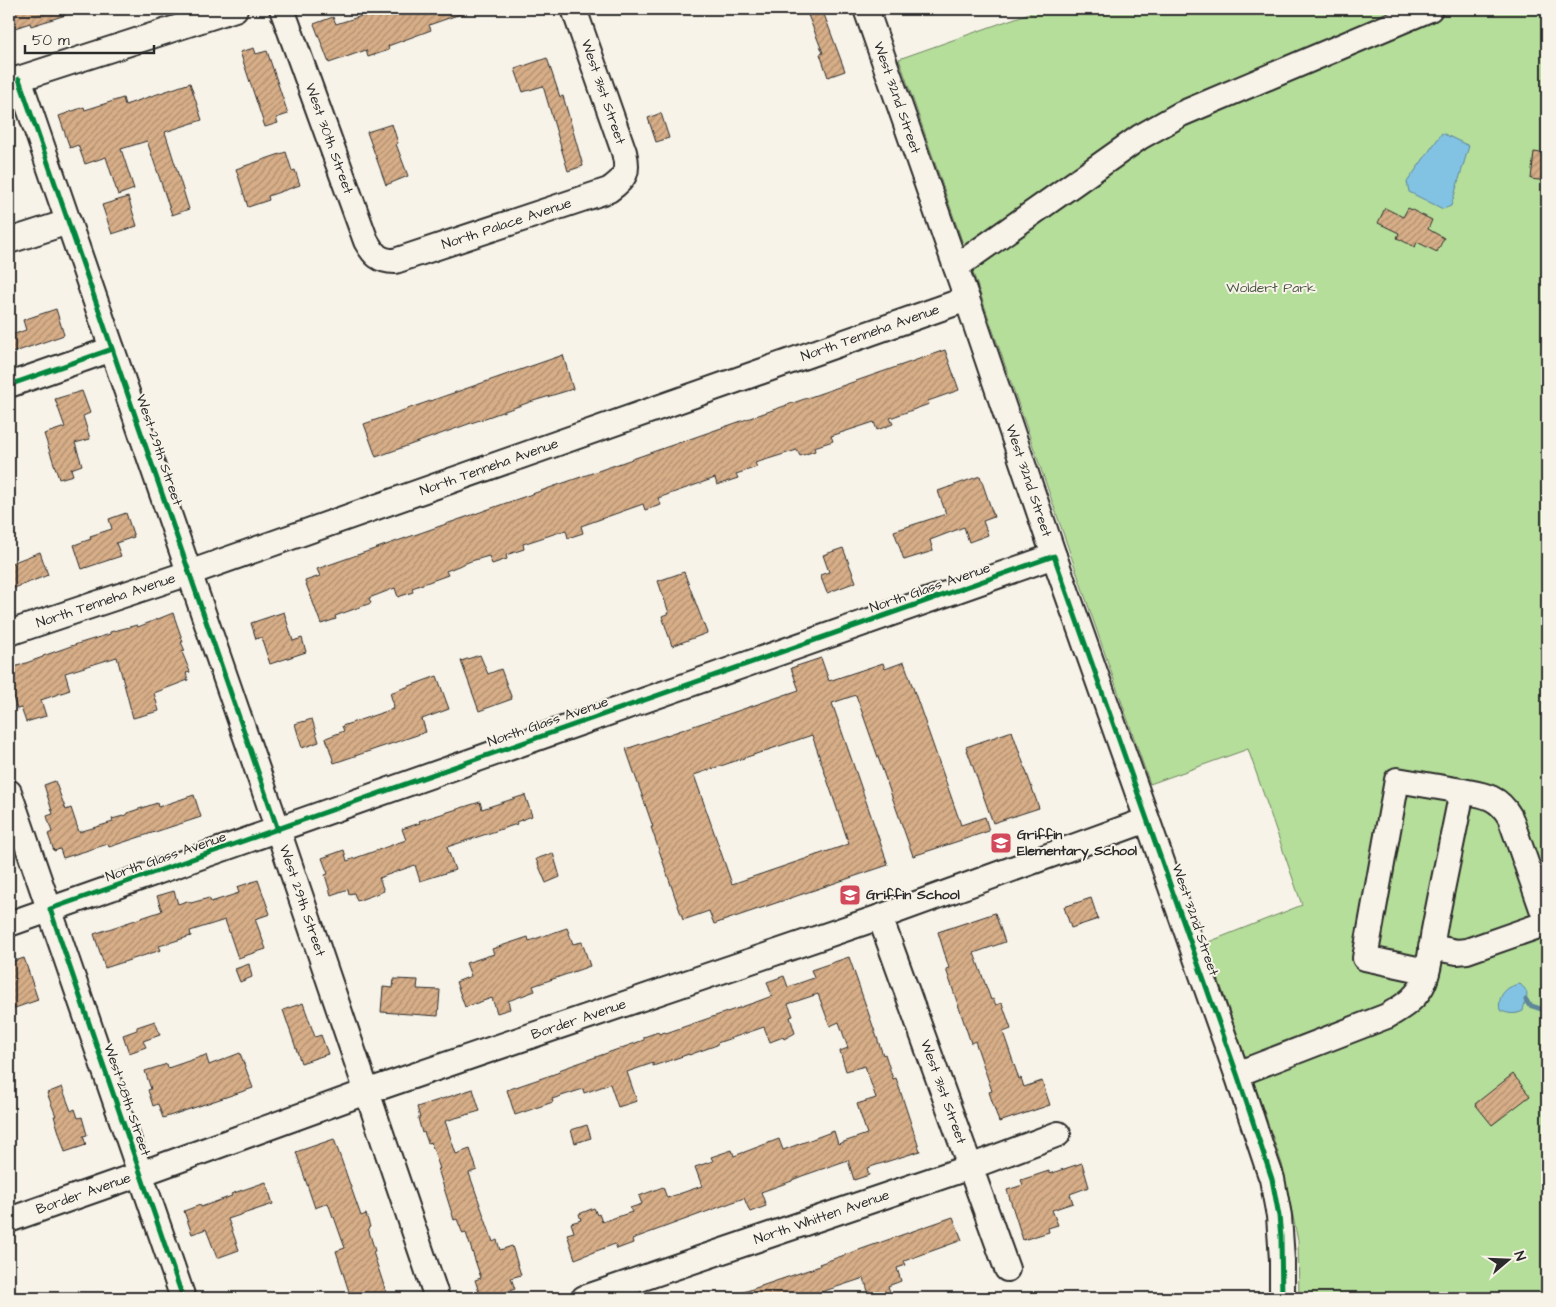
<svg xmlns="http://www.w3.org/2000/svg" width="1556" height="1307" font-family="'Architects Daughter',sans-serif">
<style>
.green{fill:#b5de9a;stroke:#708462}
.water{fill:#82c2e3;stroke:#5f8699}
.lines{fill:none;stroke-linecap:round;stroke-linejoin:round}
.stream{stroke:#5f8699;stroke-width:5}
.building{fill:url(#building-hatch);stroke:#2b2b2b;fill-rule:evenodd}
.minor-casing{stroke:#2b2b2b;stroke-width:28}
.minor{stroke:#f7f3e8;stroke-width:24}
.cycleway-casing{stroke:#f7f3e8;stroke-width:8}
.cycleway{stroke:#00873e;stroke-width:5}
.labels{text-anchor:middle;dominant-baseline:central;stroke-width:4;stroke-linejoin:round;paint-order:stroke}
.street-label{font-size:14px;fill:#2b2b2b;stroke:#f7f3e8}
.park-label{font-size:14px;fill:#4e5847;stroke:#f7f3e8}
.poi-label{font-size:14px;font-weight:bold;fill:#2b2b2b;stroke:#f7f3e8;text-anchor:start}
</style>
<defs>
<pattern id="building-hatch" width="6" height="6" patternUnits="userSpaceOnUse" patternTransform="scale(1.25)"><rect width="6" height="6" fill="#d7ae88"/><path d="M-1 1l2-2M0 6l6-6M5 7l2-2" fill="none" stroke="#af8e6f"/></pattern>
</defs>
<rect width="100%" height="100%" fill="#f7f3e8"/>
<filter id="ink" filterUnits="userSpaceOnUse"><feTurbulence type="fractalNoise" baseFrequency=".02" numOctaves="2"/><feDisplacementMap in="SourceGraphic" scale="10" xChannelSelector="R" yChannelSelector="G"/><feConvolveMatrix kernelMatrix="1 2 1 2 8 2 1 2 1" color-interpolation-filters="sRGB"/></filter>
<g filter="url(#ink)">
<polygon class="green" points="1041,9 1547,9 1547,1298 1299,1298 1298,1241 1282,1164 1206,943 1302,905 1248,749 1150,784 899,59"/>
<g class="water">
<polygon points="1442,133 1469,146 1451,206 1443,209 1409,192 1407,182"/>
<path d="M1520 984C1532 994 1525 998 1523 1011 1515 1015 1507 1014 1500 1010 1497 996 1506 986 1520 984Z"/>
</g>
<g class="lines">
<polyline class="stream" points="1526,1000 1529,1005 1547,1011"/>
</g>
<g class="building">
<polygon points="9,9 74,9 75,12 31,26 30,23 9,30"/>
<polygon points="384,9 469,9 469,11 429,25 431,30 388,46 389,50 368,57 366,50 329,63 314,24 333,17 336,24"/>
<polygon points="822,9 845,71 828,77 820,54 823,53 808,15"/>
<polygon points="254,48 256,54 267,51 288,114 276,118 278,123 265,127 240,52"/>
<polygon points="547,58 560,97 563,96 583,166 568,171 543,86 523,92 515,69"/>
<polygon points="190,83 202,120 165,132 189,209 172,215 147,141 121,149 134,189 118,195 106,157 85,164 78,145 70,148 59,116 84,107 85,110 123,98 125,105"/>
<polygon points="661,113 669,138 656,142 648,118"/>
<polygon points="392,124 398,143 396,144 408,176 386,185 367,132"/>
<polygon points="286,152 292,171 295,170 300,185 268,196 269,200 248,207 236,169"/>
<polygon points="1534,152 1547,154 1547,181 1531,179"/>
<polygon points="128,197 137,226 112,234 102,205"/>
<polygon points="1385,208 1403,217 1408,208 1432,220 1428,229 1444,238 1437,252 1417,242 1415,247 1397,238 1399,233 1378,223"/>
<polygon points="56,309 64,335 9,354 9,336 26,330 23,320"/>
<polygon points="945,350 959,390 928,401 929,404 890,418 893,424 877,430 874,422 831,436 833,441 814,447 815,451 800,456 797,450 755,463 757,467 736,474 738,478 717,485 715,478 658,498 661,505 645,510 643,504 581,526 583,533 568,538 566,530 523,544 524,549 506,555 507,559 492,564 489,556 471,561 446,571 448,575 412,588 413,592 398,597 395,588 369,598 371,603 335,616 336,619 321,624 305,581 320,576 317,569"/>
<polygon points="563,355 573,389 530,402 376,457 364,424"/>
<polygon points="82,391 90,413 83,416 90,439 75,443 82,465 71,469 73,475 59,479 44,434 65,427 55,399"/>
<polygon points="980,476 994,517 983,521 988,535 969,542 964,527 930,540 933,551 904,560 894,531 946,514 938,491"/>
<polygon points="126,513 134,537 116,543 121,556 82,569 74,545 91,539 90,536 112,529 109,519"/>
<polygon points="843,548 856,582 827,593 820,575 829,572 823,555"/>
<polygon points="40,552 48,575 9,590 9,564"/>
<polygon points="684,572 707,633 672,646 662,616 669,613 658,581"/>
<polygon points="284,612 293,641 302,638 306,652 270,664 261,637 256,639 251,623"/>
<polygon points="173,613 183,642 181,642 185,651 182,652 190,672 186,673 188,680 154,693 159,711 133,718 117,657 65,673 70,690 41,700 46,716 26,722 21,708 17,709 11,693 13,692 9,679 9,669 43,657 43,656 74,645 110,634 110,632 137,625 138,627"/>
<polygon points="480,655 488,674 501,669 512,699 479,711 461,661"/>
<path d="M821 658 829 681 883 663 885 669 904 662 961 825 985 817 989 831 913 856 856 695 832 703 888 865 714 924 709 911 683 920 651 827H653L626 749 799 690 791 668ZM812 735 849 844 732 884 694 775Z"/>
<polygon points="437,676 449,709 422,719 426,732 334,763 326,738 344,731 342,726 393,709 392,707 394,706 390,693"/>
<polygon points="312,719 319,742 302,748 295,724"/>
<polygon points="1012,731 1039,808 993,823 966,747"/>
<polygon points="55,781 66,810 71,808 79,832 113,822 112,819 127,815 127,813 157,803 158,807 194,795 201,817 109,847 108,844 63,858 60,849 54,851 48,834 52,832 47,816 53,814 44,785"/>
<polygon points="525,795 532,816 516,822 517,824 447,847 455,870 420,881 415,865 379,878 384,891 357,901 354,893 349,894 348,889 331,895 325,875 328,874 322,858 344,850 347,861 406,840 402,829 420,823 419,821 480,802 482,809"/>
<polygon points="553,853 560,877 546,883 536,859"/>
<polygon points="258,880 270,914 255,919 266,949 238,958 225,920 190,931 191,936 159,946 161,950 105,968 94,934 162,911 157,896 174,891 178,904 187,901 191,903 209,898 211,902 239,893 237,887"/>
<polygon points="1091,898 1098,919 1071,928 1064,907"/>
<polygon points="995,913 1005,942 974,953 991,1000 993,999 996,1005 1002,1003 1011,1029 1003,1032 1019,1079 1021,1078 1024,1087 1042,1081 1050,1105 999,1122 989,1092 992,1091 975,1041 971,1043 946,969 949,968 938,932"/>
<polygon points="567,928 573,944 582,942 590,966 533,986 535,991 508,1001 510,1009 497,1013 492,998 465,1007 456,982 471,976 466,963 494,954 492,949 528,937 529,941"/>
<polygon points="849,957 883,1055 885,1054 893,1079 896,1078 920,1151 867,1168 869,1175 854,1180 848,1160 802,1176 792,1180 792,1181 761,1192 766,1206 750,1212 744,1198 632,1239 633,1243 617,1249 615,1244 575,1259 567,1234 574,1232 571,1223 581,1220 579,1214 594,1208 597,1215 599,1214 602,1222 632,1212 630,1208 642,1204 639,1196 663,1187 667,1198 702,1186 695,1167 713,1161 711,1157 732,1150 734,1156 779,1139 783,1150 834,1131 838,1144 867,1134 857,1104 876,1098 865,1066 846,1071 840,1051 848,1048 839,1022 830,1026 818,994 788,1004 793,1016 790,1017 795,1033 784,1039 783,1037 770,1042 764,1027 717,1043 717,1045 689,1055 689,1054 653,1066 653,1063 627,1072 637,1101 618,1107 610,1084 584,1093 583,1089 552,1099 553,1102 515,1115 507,1090 560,1072 559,1070 644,1040 644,1037 658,1032 659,1034 665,1032 666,1033 756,1002 772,996 767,982 784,976 788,987 814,978 811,970"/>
<polygon points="24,958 38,1000 9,1010 9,963"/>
<polygon points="249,964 252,977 240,982 235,969"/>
<polygon points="394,979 418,980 417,989 440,990 438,1016 381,1012 383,987 393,988"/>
<polygon points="303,1003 315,1037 321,1035 328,1054 301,1063 283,1010"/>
<polygon points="155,1021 160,1035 143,1041 146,1047 129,1053 123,1035 137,1030 137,1027"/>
<polygon points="240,1053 253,1088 163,1118 158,1104 153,1106 148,1090 151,1089 145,1071 167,1064 168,1068 206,1055 209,1065"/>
<polygon points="1513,1074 1530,1096 1492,1125 1475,1104"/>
<polygon points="62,1087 71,1111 75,1109 78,1118 82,1117 87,1135 83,1136 86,1145 65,1152 54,1116 56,1116 47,1093"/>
<polygon points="473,1089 480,1111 445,1121 456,1154 470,1149 477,1170 469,1173 493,1242 497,1240 500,1250 512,1246 521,1275 511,1278 515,1289 488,1298 481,1298 475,1280 481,1278 466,1233 463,1234 457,1219 454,1220 438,1169 440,1169 431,1142 428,1143 424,1132 422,1133 418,1118 420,1118 417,1107"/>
<polygon points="587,1125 591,1138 575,1143 571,1130"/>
<polygon points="334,1139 361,1216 366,1214 370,1227 368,1228 375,1251 373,1252 388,1298 351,1298 336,1251 345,1248 334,1217 333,1217 328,1203 315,1208 296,1152"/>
<polygon points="1082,1163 1089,1187 1070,1194 1073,1203 1052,1210 1058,1225 1048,1228 1049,1232 1023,1240 1007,1190 1023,1185 1021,1180 1049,1171 1049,1174"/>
<polygon points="266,1182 273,1204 228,1219 239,1250 217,1258 206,1229 192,1234 184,1211 200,1205 201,1207 232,1196 231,1194"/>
<polygon points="953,1217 962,1240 904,1261 906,1265 897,1268 901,1281 888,1286 892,1298 870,1298 864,1278 803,1298 733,1298 732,1296 820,1266 819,1264"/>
</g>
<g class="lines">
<g class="minor-casing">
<g id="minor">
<path id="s1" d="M282 9 366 241C374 255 379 261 395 261L609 190C626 178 629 172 624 152L574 9"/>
<path id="s2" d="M866 9 967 299 1054 556 1237 1074 1266 1162 1272 1179 1279 1216 1282 1260V1298"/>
<path id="s3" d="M19 79 278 830 437 1298"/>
<polyline points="9,82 235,9"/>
<polyline points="9,241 68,222"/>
<polyline points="956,267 1140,137 1181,114 1430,9"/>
<polyline points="9,385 112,349"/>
<path id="s4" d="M9 633 189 573 967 299"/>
<polyline points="9,792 183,1298"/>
<path id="s5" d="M880 917 1007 1269"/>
<polyline points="9,924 1054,556"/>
<polyline points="1426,971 1365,958 1397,780 1462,791"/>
<path d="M1237 1074 1387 1016C1401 1008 1414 1000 1422 986 1430 971 1431 947 1434 930 1443 883 1453 837 1462 791 1484 795 1498 796 1510 817L1547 923 1467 951 1457 952 1431 947"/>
<path id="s6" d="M9 1220 140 1174 366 1092 880 917 1147 820"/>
<path id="s7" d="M584 1298 970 1167 1058 1134"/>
</g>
</g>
<use href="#minor" class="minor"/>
<g class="cycleway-casing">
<g id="cycleway">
<polyline points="19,79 278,830"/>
<polyline points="9,385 112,349"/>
<polyline points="183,1298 50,909 1054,556 1237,1074 1272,1179 1279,1216 1281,1237 1282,1298"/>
</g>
</g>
<use href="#cycleway" class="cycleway"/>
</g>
</g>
<defs>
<g id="school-square" transform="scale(1.125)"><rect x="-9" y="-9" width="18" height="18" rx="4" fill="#d1495b" stroke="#f7f3e8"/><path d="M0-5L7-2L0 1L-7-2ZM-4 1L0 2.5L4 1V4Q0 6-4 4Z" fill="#fff"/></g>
</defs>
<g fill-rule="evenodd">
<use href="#school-square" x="1001" y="843"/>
<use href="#school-square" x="850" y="895"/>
</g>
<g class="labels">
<g class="street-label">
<text transform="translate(603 92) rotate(71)">West 31st Street</text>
<text stroke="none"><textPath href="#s2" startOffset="94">West 32nd Street</textPath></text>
<text stroke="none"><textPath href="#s1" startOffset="138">West 30th Street</textPath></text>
<text stroke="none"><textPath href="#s1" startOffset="402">North Palace Avenue</textPath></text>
<text stroke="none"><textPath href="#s4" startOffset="912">North Tenneha Avenue</textPath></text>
<text transform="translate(159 450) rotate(71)">West 29th Street</text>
<text stroke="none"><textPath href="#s4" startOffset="508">North Tenneha Avenue</textPath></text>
<text stroke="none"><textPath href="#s2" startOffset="499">West 32nd Street</textPath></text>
<text transform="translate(930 588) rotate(-19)">North Glass Avenue</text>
<text stroke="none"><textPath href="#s4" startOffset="102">North Tenneha Avenue</textPath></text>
<text transform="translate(548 722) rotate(-19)">North Glass Avenue</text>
<text transform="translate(166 857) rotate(-19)">North Glass Avenue</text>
<text stroke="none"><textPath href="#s3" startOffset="869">West 29th Street</textPath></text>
<text transform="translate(1195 920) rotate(71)">West 32nd Street</text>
<text stroke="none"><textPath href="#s6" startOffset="604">Border Avenue</textPath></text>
<text stroke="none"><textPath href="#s5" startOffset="186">West 31st Street</textPath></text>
<text transform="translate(127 1100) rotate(71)">West 28th Street</text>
<text stroke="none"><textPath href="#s6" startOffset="79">Border Avenue</textPath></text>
<text stroke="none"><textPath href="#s7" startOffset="251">North Whitten Avenue</textPath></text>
</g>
<g class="park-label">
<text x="1271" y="288">Woldert Park</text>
</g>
<g class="poi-label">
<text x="1017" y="835">Griffin<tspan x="1017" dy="16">Elementary School</tspan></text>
<text x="866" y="895">Griffin School</text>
</g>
</g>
<rect width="1556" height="1307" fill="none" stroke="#f7f3e8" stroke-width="30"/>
<rect x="15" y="15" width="1526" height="1277" fill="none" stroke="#2b2b2b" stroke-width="2" filter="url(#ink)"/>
<g transform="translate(1508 1260) rotate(71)" stroke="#f7f3e8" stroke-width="4" paint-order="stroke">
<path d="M0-4L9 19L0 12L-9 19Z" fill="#2b2b2b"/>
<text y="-8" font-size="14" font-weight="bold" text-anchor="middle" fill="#2b2b2b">N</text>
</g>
<path d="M25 45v8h129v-8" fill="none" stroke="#2b2b2b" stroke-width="2.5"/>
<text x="32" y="45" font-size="15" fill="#2b2b2b" stroke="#f7f3e8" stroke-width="4" paint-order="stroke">50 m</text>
</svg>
